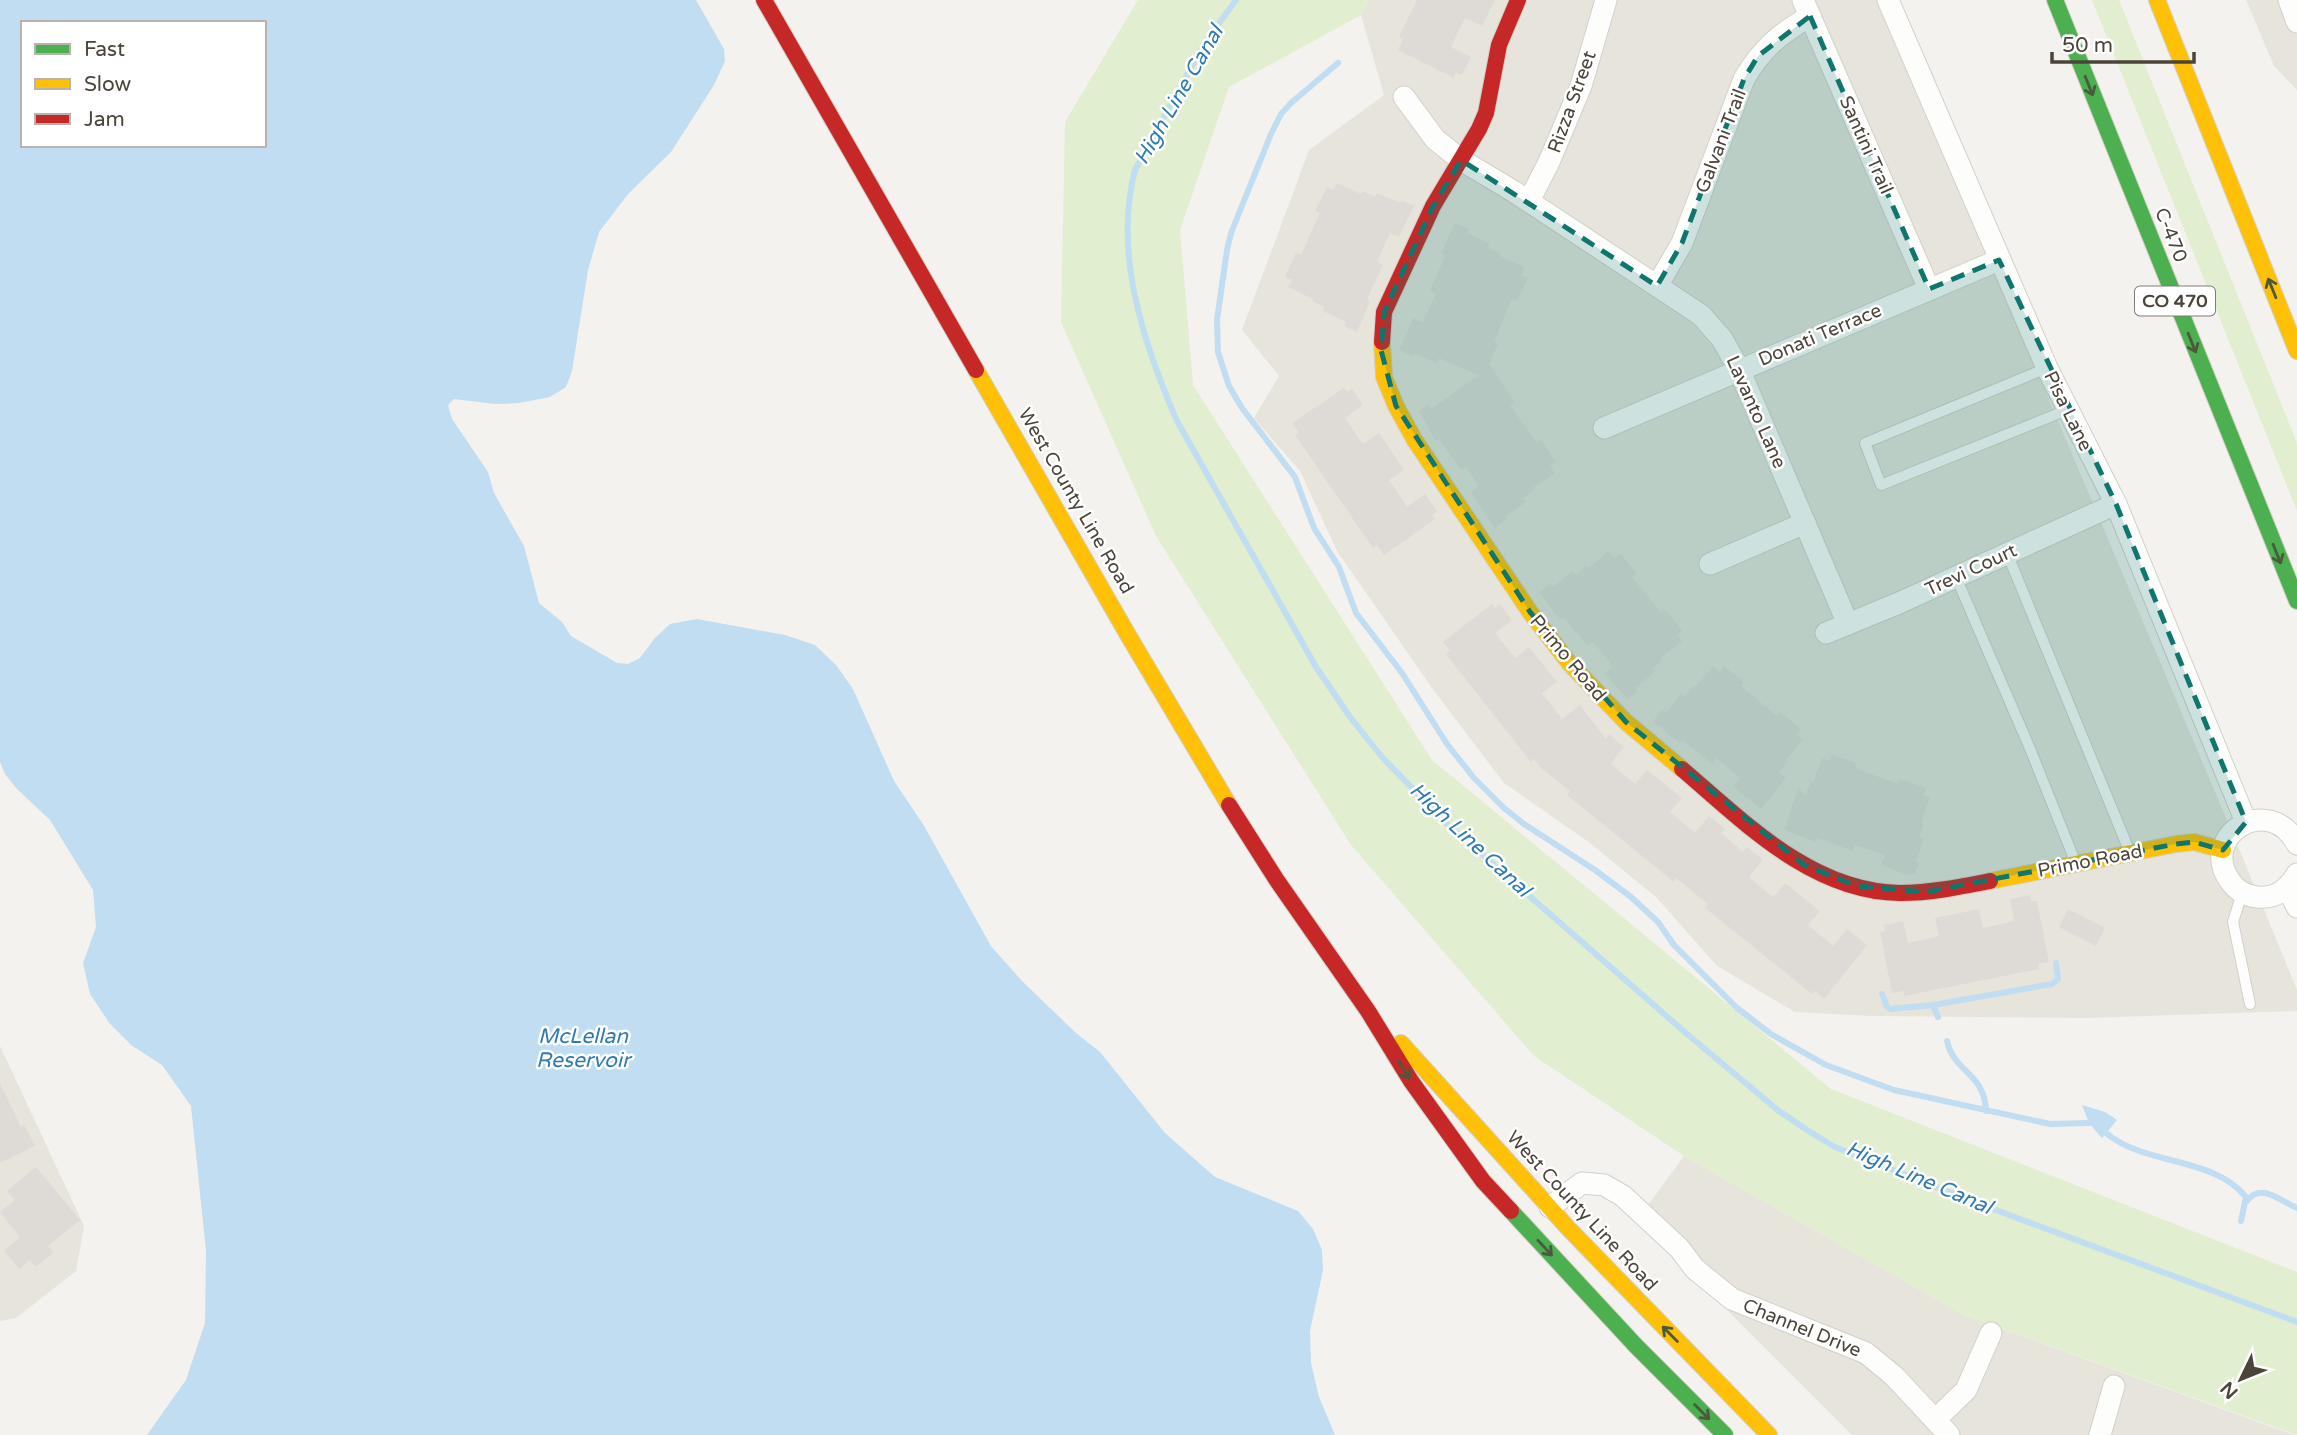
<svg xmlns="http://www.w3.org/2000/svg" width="2297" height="1435" font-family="'Varela Round',sans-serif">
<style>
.residential{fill:#e7e4dc}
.green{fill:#e1eecf}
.water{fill:#c0ddf1;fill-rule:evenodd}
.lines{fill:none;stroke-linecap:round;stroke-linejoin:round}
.stream{stroke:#c0ddf1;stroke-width:6}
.building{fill:#dedbd6}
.lane-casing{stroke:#d2d0cb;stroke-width:12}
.street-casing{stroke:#d2d0cb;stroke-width:23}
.fast-casing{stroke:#d3cfc5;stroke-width:18}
.slow-casing{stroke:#d3cfc5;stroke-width:18}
.jam-casing{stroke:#d3cfc5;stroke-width:18}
.lane{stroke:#fdfdfc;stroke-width:10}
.street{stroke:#fdfdfc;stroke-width:21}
.fast{stroke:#4caf50;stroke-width:16}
.slow{stroke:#ffc107;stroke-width:16}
.jam{stroke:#c62828;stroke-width:16}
.oneway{stroke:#4b593e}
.marked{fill:#0f766e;fill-opacity:0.2;stroke:#0f766e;stroke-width:5;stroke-dasharray:14 9;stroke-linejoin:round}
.labels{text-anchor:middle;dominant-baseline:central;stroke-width:5;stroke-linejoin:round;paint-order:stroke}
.shield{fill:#fff;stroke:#817c74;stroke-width:2}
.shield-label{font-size:18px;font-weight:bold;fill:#4b4439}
.street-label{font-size:19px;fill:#4b4439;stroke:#fff}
.water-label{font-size:21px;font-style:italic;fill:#2e7ab2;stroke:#fff}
</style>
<rect width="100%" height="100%" fill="#f4f2ee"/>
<g class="residential">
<polygon points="1369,0 1880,0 2240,851 2297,990 2297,1011 2087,1018 1872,1016 1795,1012 1717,966 1657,898 1590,843 1504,783 1432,688 1337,551 1300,471 1254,418 1279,376 1242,330 1309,150 1384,95 1361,15"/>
<polygon points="2246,0 2297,0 2297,90 2274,66"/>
<polygon points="0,1046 84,1226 76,1271 16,1318 0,1321"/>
<polygon points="1684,1156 1964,1315 2294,1435 1852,1435 1637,1220"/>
</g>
<g class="green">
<polygon points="1138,0 1369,0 1361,15 1229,87 1180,230 1193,385 1432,760 1831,1089 2297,1272 2297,1435 1964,1315 1684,1156 1534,1056 1351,845 1156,536 1061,322 1065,122"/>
<polygon points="2092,0 2119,0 2297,443 2297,511"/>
</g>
<g class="water">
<path d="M0 0H696L724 49 725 61 714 85 671 152 629 193 599 232 588 270 572 371 566 387 550 397 519 403 495 404 454 399 448 405 452 419 488 472 494 493 524 546 539 603 562 622 571 636 617 663 628 664 640 658 655 638 670 624 697 619 785 635 815 645 836 665 853 689 894 781 923 824 991 946 1023 982 1076 1033 1100 1052 1165 1133 1215 1177 1298 1211 1313 1229 1322 1250 1323 1270 1310 1331 1311 1363 1319 1397 1335 1435H147L186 1380 205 1323 206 1251 191 1106 162 1065 131 1045 110 1024 90 994 83 963 96 927 93 890 50 820 16 788 5 774 0 762ZM23 23H264V145H23Z"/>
<polygon points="2082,1105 2105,1112 2117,1120 2102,1138 2089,1123"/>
</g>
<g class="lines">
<g class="stream">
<path d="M1236 0 1204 44 1135 170C1113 253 1144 345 1177 421L1316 667 1350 717 1382 757 1445 822 1687 1034 1779 1111 1807 1130 1835 1147 1969 1200 2297 1322"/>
<polyline points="1338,63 1291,103 1281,114 1271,134 1231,233 1227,250 1217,320 1218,352 1229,386 1242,408 1295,477 1314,528 1339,567 1356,613 1402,673 1447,744 1474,778 1504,808 1524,824 1595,870 1631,897 1658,922 1674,945 1737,1008 1771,1034 1826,1065 1894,1090 2050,1124 2089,1123"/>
<polyline points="1882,994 1887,1007 1891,1009 1933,1005 2052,984 2058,979 2056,963"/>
<polyline points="1933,1005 1938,1017"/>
<path d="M1947 1041C1954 1073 1985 1073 1986 1111"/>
<path d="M2106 1133C2145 1166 2213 1156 2246 1197L2241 1221"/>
<path d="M2247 1201C2261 1182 2280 1201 2297 1208"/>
</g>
</g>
<g class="building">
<polygon points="1417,0 1495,0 1482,26 1465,18 1451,47 1471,57 1462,75 1456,72 1454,78 1398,50 1403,39 1399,37"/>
<polygon points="1337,183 1361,194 1363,191 1375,197 1377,193 1400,203 1401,200 1414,206 1399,237 1390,233 1377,262 1383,265 1367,299 1370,301 1357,332 1344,326 1346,322 1323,311 1324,307 1312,301 1313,299 1288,287 1292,280 1285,277 1296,253 1301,255 1320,213 1315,211 1327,187 1333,190"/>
<polygon points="1455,223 1469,229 1467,233 1490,244 1488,248 1501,254 1500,256 1524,267 1521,275 1528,278 1517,301 1512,299 1494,342 1498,344 1489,364 1515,402 1510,405 1537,443 1541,440 1556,462 1550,466 1555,473 1533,488 1534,490 1523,498 1526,502 1505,517 1507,519 1495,528 1471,492 1479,486 1466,467 1461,470 1439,439 1436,441 1419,411 1428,405 1431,409 1479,375 1439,358 1437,363 1414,353 1413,356 1399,350 1413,318 1423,322 1436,294 1430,291 1445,256 1441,254"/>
<polygon points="1344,388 1347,392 1352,389 1363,405 1345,418 1363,444 1379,433 1404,470 1389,480 1407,507 1425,494 1437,511 1432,515 1435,519 1384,555 1377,545 1373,548 1295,435 1299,433 1292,423"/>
<polygon points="1609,551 1614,558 1620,553 1636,573 1632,577 1661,613 1665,609 1682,630 1677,635 1682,641 1661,658 1662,660 1652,669 1655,672 1635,688 1638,691 1628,699 1604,673 1613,667 1593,642 1588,646 1563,617 1560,619 1539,593 1550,583 1553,587 1573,571 1576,575 1586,566 1588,568"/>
<polygon points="1492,604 1495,608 1500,604 1512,620 1495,633 1515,658 1529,647 1557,682 1542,693 1562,719 1580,705 1606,739 1609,734 1624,747 1611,764 1635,784 1647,770 1682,798 1670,812 1695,833 1709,816 1725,829 1721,833 1743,852 1747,847 1763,860 1749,877 1773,897 1785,883 1820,911 1808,925 1833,946 1847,929 1867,945 1824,999 1815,991 1812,994 1705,908 1708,904 1676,878 1674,882 1567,795 1570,791 1541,768 1534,759 1531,762 1446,654 1450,651 1443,642"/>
<polygon points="1713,666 1720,672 1724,666 1744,682 1741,686 1777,716 1780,712 1801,729 1796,734 1803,739 1786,760 1788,762 1779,773 1786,778 1761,809 1733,787 1740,778 1716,758 1712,764 1682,740 1679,743 1653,721 1662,710 1666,713 1681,693 1685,696 1694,686 1696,687"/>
<polygon points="1832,754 1856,763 1855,768 1898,784 1900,779 1926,788 1923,795 1930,797 1921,823 1924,824 1919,837 1924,838 1916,862 1919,863 1915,874 1907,875 1881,865 1885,855 1855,845 1853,851 1817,838 1816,842 1784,830 1798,788 1806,795 1811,781 1813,783 1822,758 1830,761"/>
<polygon points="2030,895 2031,901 2037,901 2049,962 2038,964 2039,969 1904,996 1904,991 1892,993 1880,932 1885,931 1884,925 1903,921 1908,943 1939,936 1935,918 1979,909 1983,928 2014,921 2010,899"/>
<polygon points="2068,909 2105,928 2096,946 2059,927"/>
<polygon points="0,1083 21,1127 24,1125 35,1146 0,1163"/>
<polygon points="36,1167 80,1220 48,1246 53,1253 36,1267 30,1260 19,1269 4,1251 20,1237 0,1212 15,1200 7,1191"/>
</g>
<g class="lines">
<g class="lane-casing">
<g id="lane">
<polyline points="2047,368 1865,443 1881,485 2067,410"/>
<polyline points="2007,553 2129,850"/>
<polyline points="1956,577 2031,751 2075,861"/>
<polyline points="2242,893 2233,922 2250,1004"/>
</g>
</g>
<g class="street-casing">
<g id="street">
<polyline points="1803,0 1929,289"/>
<polyline points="1888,0 2047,368 2116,504 2246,822"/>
<polyline points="2289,0 2297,22"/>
<polyline points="1404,97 1435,139 1461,160 1513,191 1701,315 1722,339 1739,369 1848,624"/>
<polyline points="1529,201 1549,162 1581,86 1606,0"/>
<path d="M1657 286 1682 243 1744 79C1762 48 1780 34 1810 16"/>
<polyline points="1604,428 1999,260"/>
<polyline points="1710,564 1805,523"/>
<polyline points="1826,633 1899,603 2116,504"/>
<path d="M2297 844C2269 791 2198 836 2230 881 2236 890 2246 896 2257 897 2276 899 2288 889 2297 874"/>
<polyline points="2287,887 2297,907"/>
<polyline points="1550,1207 1582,1183 1604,1185 1623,1196 1679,1248 1695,1269 1732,1299 1866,1353 1894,1376 1949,1435"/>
<polyline points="1935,1420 1966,1390 1991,1333"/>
<polyline points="2100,1435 2114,1386"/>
</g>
</g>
<g class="fast-casing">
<g id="fast">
<polyline points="2055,0 2297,601"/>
<polyline points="1511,1211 1636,1346 1725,1435"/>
</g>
</g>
<g class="slow-casing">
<g id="slow">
<polyline points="2157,0 2297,351"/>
<polyline points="1382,342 1384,377 1396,406 1414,439 1530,612 1570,664 1626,722 1682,769"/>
<polyline points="976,370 1128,635 1229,805"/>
<polyline points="1990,881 2176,844 2194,842 2223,850"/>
<polyline points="1401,1043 1569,1229 1769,1435"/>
</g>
</g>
<g class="jam-casing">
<g id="jam">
<polyline points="764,0 976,370"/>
<polyline points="1382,342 1384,312 1433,206 1479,129 1486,113 1499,45 1518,0"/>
<path d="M1682 769C1744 822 1812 892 1900 893 1930 893 1960 887 1990 881"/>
<polyline points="1229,805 1276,879 1368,1011 1411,1081 1483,1181 1511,1211"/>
</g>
</g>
<use href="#lane" class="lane"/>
<use href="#street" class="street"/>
<use href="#fast" class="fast"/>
<use href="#slow" class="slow"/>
<use href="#jam" class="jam"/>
</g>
<defs><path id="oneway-shaft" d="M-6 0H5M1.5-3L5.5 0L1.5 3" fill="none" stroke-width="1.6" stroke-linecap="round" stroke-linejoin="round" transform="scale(1.75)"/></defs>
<g class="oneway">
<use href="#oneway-shaft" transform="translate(2089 86) rotate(68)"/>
<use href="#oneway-shaft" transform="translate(2272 288) rotate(-112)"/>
<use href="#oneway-shaft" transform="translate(2192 343) rotate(68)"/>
<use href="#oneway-shaft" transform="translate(2277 554) rotate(68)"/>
<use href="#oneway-shaft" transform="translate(1404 1070) rotate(59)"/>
<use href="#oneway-shaft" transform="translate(1545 1248) rotate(47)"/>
<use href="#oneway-shaft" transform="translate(1670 1334) rotate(-135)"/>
<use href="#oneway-shaft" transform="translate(1702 1412) rotate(45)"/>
</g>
<path class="marked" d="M1810 16 1929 289 1999 260 2116 504 2246 822 2223 850 2194 842 2176 844 1926 892 1856 886 1804 865 1626 722 1530 612 1396 406 1381 350 1384 312 1433 206 1461 160 1657 286 1682 243 1744 79 1758 56Z"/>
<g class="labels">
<rect class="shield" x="2135" y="286.5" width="80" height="29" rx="5"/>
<g class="shield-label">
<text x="2175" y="301">CO 470</text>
</g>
<g class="street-label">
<text transform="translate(1572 102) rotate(-70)">Rizza Street</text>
<text transform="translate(1721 141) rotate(-69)">Galvani Trail</text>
<text transform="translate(1866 145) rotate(66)">Santini Trail</text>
<text transform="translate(2171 235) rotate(68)">C-470</text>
<text transform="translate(1820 335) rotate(-23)">Donati Terrace</text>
<text transform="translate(2068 411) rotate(64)">Pisa Lane</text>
<text transform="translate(1756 412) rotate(66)">Lavanto Lane</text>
<text transform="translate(1076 501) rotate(60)">West County Line Road</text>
<text transform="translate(1971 570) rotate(-25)">Trevi Court</text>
<text transform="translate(1568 658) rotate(50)">Primo Road</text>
<text transform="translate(2090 861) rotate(-11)">Primo Road</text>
<text transform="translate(1582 1211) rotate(47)">West County Line Road</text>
<text transform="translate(1802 1328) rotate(22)">Channel Drive</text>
</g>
<g class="water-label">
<text transform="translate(1179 95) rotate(-60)">High Line Canal</text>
<text transform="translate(1470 840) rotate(43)">High Line Canal</text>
<text x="583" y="1036">McLellan<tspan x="583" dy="24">Reservoir</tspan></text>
<text transform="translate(1919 1178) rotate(23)">High Line Canal</text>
</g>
</g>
<rect x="21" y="21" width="245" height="126" fill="#ffffff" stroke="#b7b4b0" stroke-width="2"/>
<rect x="35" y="44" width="35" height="10" fill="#4caf50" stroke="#b7b4b0" stroke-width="2"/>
<text x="84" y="56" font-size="21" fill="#4b4439">Fast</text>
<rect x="35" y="79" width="35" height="10" fill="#ffc107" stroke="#b7b4b0" stroke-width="2"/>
<text x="84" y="91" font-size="21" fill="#4b4439">Slow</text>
<rect x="35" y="114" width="35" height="10" fill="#c62828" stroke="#b7b4b0" stroke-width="2"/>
<text x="84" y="126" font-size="21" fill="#4b4439">Jam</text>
<g transform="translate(2241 1379) rotate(227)" stroke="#ffffff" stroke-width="5" paint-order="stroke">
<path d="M0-5L12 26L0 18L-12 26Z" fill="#4b4439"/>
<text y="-10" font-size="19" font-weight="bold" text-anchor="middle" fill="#4b4439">N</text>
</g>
<path d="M2052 52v10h142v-10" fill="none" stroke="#4b4439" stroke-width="3.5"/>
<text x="2062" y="52" font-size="21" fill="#4b4439" stroke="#ffffff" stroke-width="5" paint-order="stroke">50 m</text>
</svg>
